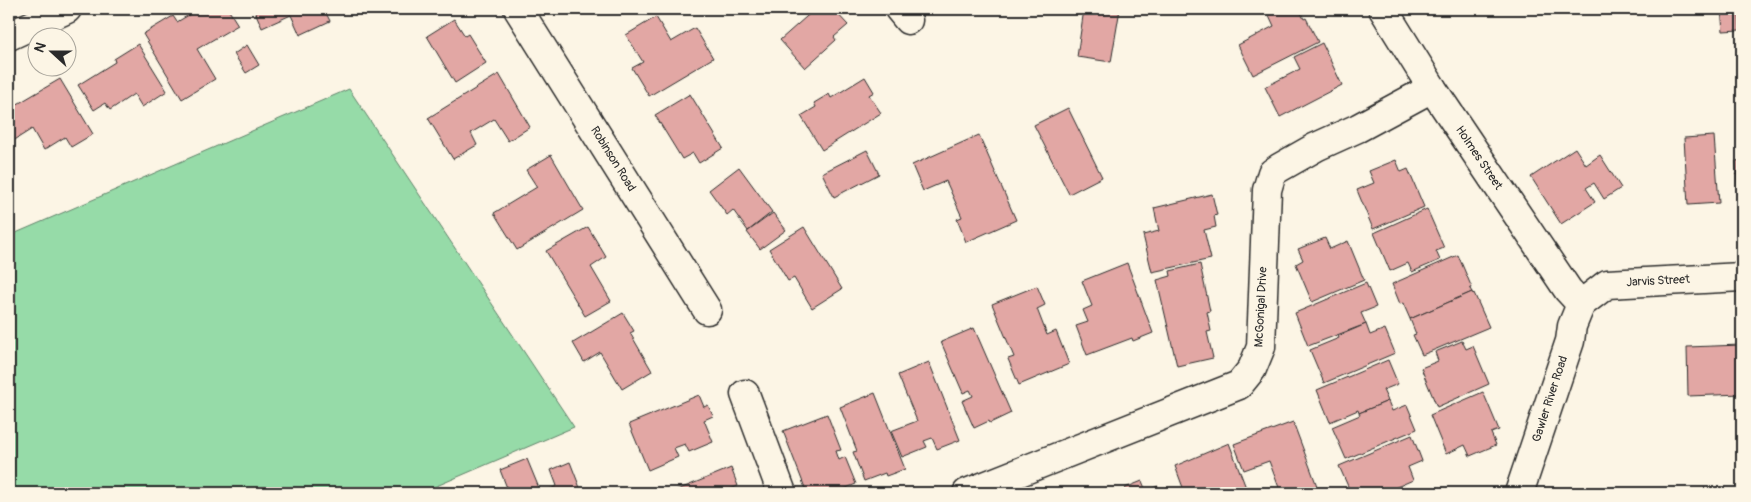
<svg xmlns="http://www.w3.org/2000/svg" width="1751" height="502" font-family="Pangolin,sans-serif">
<style>
.green{fill:#96dba8;stroke:#60836a}
.building{fill:#e2a7a4;stroke:#2b2b2b}
.lines{fill:none;stroke-linecap:round;stroke-linejoin:round}
.street-casing{stroke:#2b2b2b;stroke-width:31}
.street{stroke:#fcf5e5;stroke-width:28}
.labels{text-anchor:middle;dominant-baseline:central;stroke-width:4;stroke-linejoin:round;paint-order:stroke}
.street-label{font-size:12px;fill:#2b2b2b;stroke:#fcf5e5}
</style>
<rect width="100%" height="100%" fill="#fcf5e5"/>
<filter id="ink" filterUnits="userSpaceOnUse"><feTurbulence type="fractalNoise" baseFrequency=".02" numOctaves="2"/><feDisplacementMap in="SourceGraphic" scale="10" xChannelSelector="R" yChannelSelector="G"/><feConvolveMatrix kernelMatrix="1 2 1 2 8 2 1 2 1" color-interpolation-filters="sRGB"/></filter>
<g filter="url(#ink)">
<polygon class="green" points="349,89 574,427 425,491 425,493 9,493 9,236"/>
<g class="building">
<polygon points="199,9 228,9 238,25 197,49 215,79 182,99 143,34 173,16 177,22"/>
<polygon points="254,9 324,9 330,21 300,35 291,15 262,28"/>
<polygon points="353,9 364,9 357,14"/>
<polygon points="763,9 777,9 765,14"/>
<polygon points="815,9 833,9 848,25 834,37 836,40 805,68 780,40"/>
<polygon points="1084,9 1120,9 1111,62 1077,57"/>
<polygon points="1277,9 1299,9 1304,19 1306,18 1318,42 1253,75 1238,45 1274,26 1268,13"/>
<polygon points="1721,9 1739,9 1740,30 1723,31"/>
<polygon points="656,17 671,42 695,28 713,58 649,96 632,68 643,62 626,35"/>
<polygon points="454,19 465,36 468,34 486,63 455,83 427,36"/>
<polygon points="1322,43 1342,85 1280,117 1265,87 1300,69 1294,57"/>
<polygon points="138,44 167,91 142,107 134,94 110,110 105,103 94,110 78,85 115,62 114,59"/>
<polygon points="247,45 259,65 246,73 234,54"/>
<polygon points="499,74 530,127 508,141 494,119 471,133 477,145 453,159 428,118"/>
<polygon points="865,77 874,92 869,95 881,113 822,150 801,116 816,107 814,103 829,94 831,98"/>
<polygon points="60,79 93,134 71,147 65,137 44,150 32,129 13,141 9,133 9,109"/>
<polygon points="690,94 723,148 699,163 693,153 682,159 655,115"/>
<polygon points="1068,108 1102,177 1069,194 1034,125"/>
<polygon points="979,135 1016,220 966,242 957,219 962,217 946,181 923,191 912,165"/>
<polygon points="1714,136 1719,203 1688,205 1684,138"/>
<polygon points="1575,148 1586,165 1600,155 1621,188 1604,199 1594,183 1586,188 1595,202 1561,224 1531,177"/>
<polygon points="867,150 879,174 834,197 822,173"/>
<polygon points="551,155 583,210 517,250 494,213 537,187 526,170"/>
<polygon points="1396,160 1401,172 1408,169 1424,207 1373,229 1357,190 1374,183 1369,171"/>
<polygon points="1742,160 1742,201 1738,201 1736,161"/>
<polygon points="739,167 772,212 748,231 733,210 727,215 709,190"/>
<polygon points="1212,194 1217,215 1214,216 1216,227 1204,230 1211,259 1152,272 1143,235 1159,231 1154,208"/>
<polygon points="1427,209 1444,248 1436,251 1440,260 1412,272 1408,263 1390,271 1374,233"/>
<polygon points="773,213 786,230 760,249 747,232"/>
<polygon points="588,227 606,257 591,267 611,301 585,316 546,251"/>
<polygon points="804,227 842,289 812,308 794,278 788,281 769,249"/>
<polygon points="1325,238 1330,249 1348,241 1364,280 1312,302 1296,264 1303,260 1298,249"/>
<polygon points="1458,255 1472,288 1470,289 1472,292 1410,319 1403,303 1400,304 1392,284"/>
<polygon points="1127,263 1153,333 1133,341 1132,338 1087,355 1076,326 1088,322 1083,310 1092,306 1082,281"/>
<polygon points="1200,264 1210,311 1207,312 1211,331 1207,332 1213,358 1177,366 1157,280 1171,276 1170,271"/>
<polygon points="1366,283 1376,307 1361,313 1366,324 1308,346 1295,313"/>
<polygon points="1037,286 1045,305 1037,309 1047,335 1056,331 1069,364 1019,385 1008,359 1014,357 992,304"/>
<polygon points="1472,292 1473,294 1474,293 1489,327 1422,355 1413,335 1416,334 1410,319"/>
<polygon points="623,313 634,331 630,333 652,371 622,389 600,352 584,362 573,343"/>
<polygon points="1366,324 1370,335 1385,329 1395,353 1324,383 1310,350 1339,338 1338,336"/>
<polygon points="974,328 1011,413 990,423 989,421 974,428 962,401 973,396 970,390 963,393 941,342"/>
<polygon points="1462,341 1466,349 1473,346 1489,384 1437,407 1421,368 1438,361 1435,352"/>
<polygon points="1741,345 1742,394 1688,396 1687,347"/>
<polygon points="1388,360 1398,384 1383,390 1388,401 1359,413 1358,410 1330,422 1317,390"/>
<polygon points="929,362 960,440 937,449 932,438 924,441 927,447 902,457 891,431 917,421 898,375"/>
<polygon points="1483,392 1499,430 1491,433 1496,445 1470,456 1465,445 1446,454 1430,415"/>
<polygon points="875,393 905,469 886,476 885,473 864,481 853,452 857,451 840,407"/>
<polygon points="699,395 704,407 708,405 713,416 704,420 713,442 689,452 685,444 674,448 678,457 648,470 629,424"/>
<polygon points="1388,401 1392,411 1407,405 1417,429 1346,459 1332,427 1360,415 1359,413"/>
<polygon points="827,414 841,450 836,451 839,460 845,457 856,484 834,493 807,493 783,431"/>
<polygon points="1293,422 1317,486 1299,493 1281,493 1269,461 1244,470 1234,444"/>
<polygon points="1412,435 1422,461 1408,467 1413,480 1385,492 1384,488 1371,493 1351,493 1339,466"/>
<polygon points="1229,443 1248,493 1185,493 1175,466"/>
<polygon points="527,459 541,493 557,486 551,470 570,462 582,493 509,493 500,470"/>
<polygon points="731,468 738,486 728,490 729,493 670,493"/>
<polygon points="1142,481 1146,491 1158,486 1161,493 1127,493 1125,488"/>
</g>
<g class="lines">
<g class="street-casing">
<g id="street">
<polyline points="518,9 707,310"/>
<polyline points="899,9 908,20"/>
<polyline points="1383,9 1432,88 1568,290 1581,304"/>
<polyline points="9,36 67,9"/>
<polyline points="745,394 782,493"/>
<polyline points="967,493 1239,385 1252,369 1261,347 1267,190 1272,173 1279,168 1316,147 1358,128 1432,88"/>
<polyline points="1519,493 1570,341 1572,326 1581,304 1607,284 1742,277"/>
</g>
</g>
<use href="#street" class="street"/>
</g>
</g>
<g class="labels">
<g class="street-label">
<text transform="translate(1479 158) rotate(56)">Holmes Street</text>
<text transform="translate(613 159) rotate(58)">Robinson Road</text>
<text transform="translate(1658 281) rotate(-3)">Jarvis Street</text>
<text transform="translate(1261 307) rotate(-87)">McGonigal Drive</text>
<text transform="translate(1550 399) rotate(-72)">Gawler River Road</text>
</g>
</g>
<rect width="1751" height="502" fill="none" stroke="#fcf5e5" stroke-width="30"/>
<rect x="15" y="15" width="1721" height="472" fill="none" stroke="#2b2b2b" stroke-width="2" filter="url(#ink)"/>
<g transform="translate(52 52) rotate(291)"><circle r="24" fill="#fcf5e5" stroke="#a8a49b"/>
<path d="M0-4L9 19L0 12L-9 19Z" fill="#2b2b2b"/>
<text y="-8" font-size="14" font-weight="bold" text-anchor="middle" fill="#2b2b2b">N</text>
</g>
</svg>
